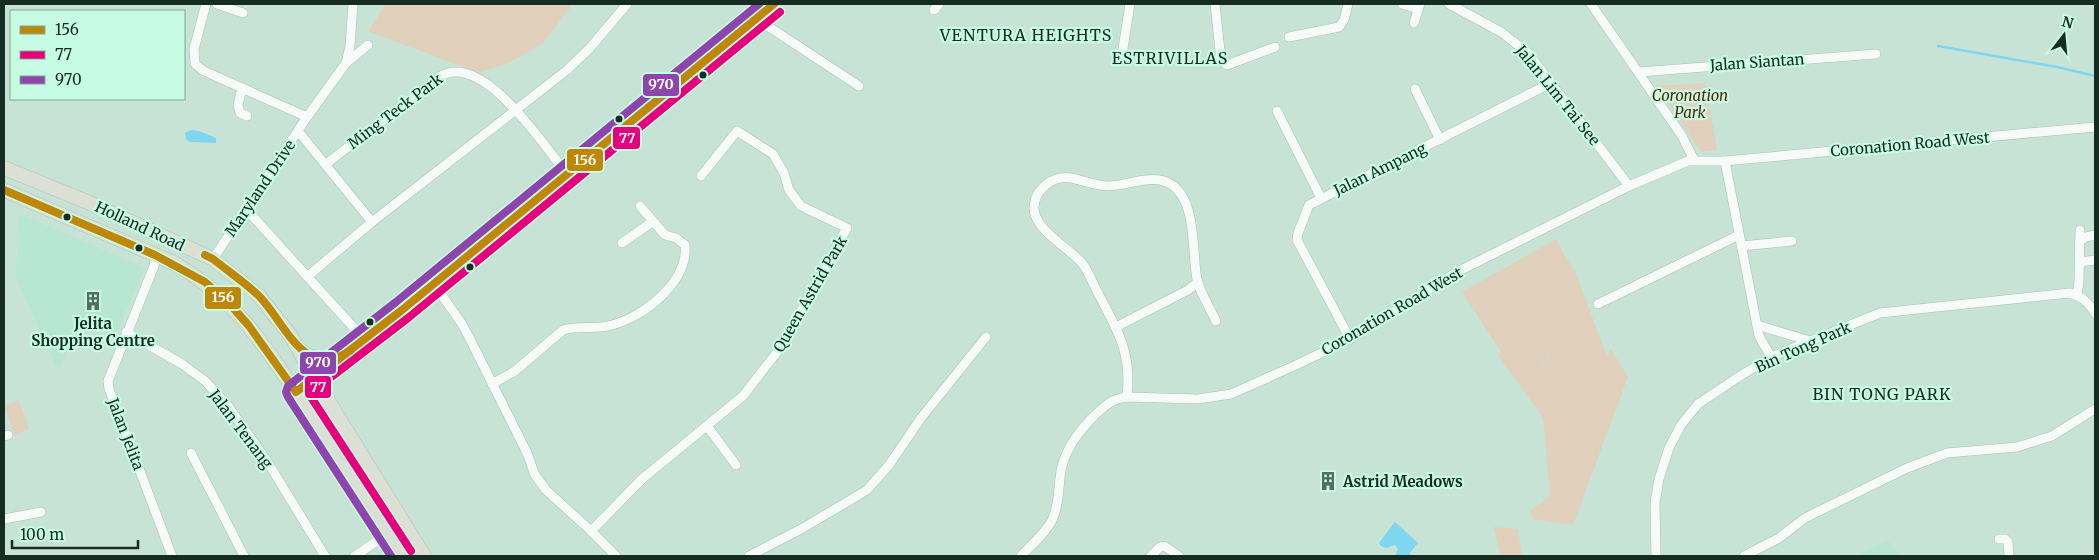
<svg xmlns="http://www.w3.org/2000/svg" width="2099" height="560" font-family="Merriweather,serif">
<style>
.built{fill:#b7e6d2}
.green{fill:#e1d0bc}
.water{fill:#7fd6ef}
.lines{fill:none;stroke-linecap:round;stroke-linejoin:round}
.stream{stroke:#7fd6ef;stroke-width:2.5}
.minor-casing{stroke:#aac0b7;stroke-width:10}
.secondary-casing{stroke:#aac0b7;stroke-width:12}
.primary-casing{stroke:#b3c2bc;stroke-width:15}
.minor{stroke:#f6fbf9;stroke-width:9}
.secondary{stroke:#f6fbf9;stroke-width:11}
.primary{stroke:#dce0d4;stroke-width:14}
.bus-1-casing{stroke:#c7fce4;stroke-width:11}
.bus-2-casing{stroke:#c7fce4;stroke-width:11}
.bus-3-casing{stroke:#c7fce4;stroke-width:11}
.bus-1{stroke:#bf8708;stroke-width:8}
.bus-2{stroke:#e5007d;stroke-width:8}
.bus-3{stroke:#8e44ad;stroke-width:8}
.bus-dot{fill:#162b22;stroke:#c7fce4;stroke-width:2}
.labels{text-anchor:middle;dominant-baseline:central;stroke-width:4.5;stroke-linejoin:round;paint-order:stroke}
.street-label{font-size:15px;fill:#162b22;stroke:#c7fce4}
.park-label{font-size:15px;font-style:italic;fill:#592404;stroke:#c7fce4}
.poi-label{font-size:15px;font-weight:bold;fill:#162b22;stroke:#c7fce4}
.neighbourhood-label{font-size:16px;letter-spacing:1px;fill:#162b22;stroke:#c7fce4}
.line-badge{stroke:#c7fce4;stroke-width:2}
.badge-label{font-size:14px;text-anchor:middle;font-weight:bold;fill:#fff}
</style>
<rect width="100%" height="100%" fill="#c6e3d6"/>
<g class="built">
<polygon points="19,214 145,268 115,336 82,321 58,370 16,277"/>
<polygon points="1888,541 1900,556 1854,556"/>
</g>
<g class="green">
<polygon points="386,4 573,4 543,43 509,63 479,73 368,31"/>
<polygon points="1705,83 1717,150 1701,152 1656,86"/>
<polygon points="1556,239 1573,270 1574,269 1607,356 1611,349 1628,377 1573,525 1532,519 1530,511 1550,496 1543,418 1523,390 1549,355 1547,353 1548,355 1523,390 1498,356 1501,352 1462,292"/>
<polygon points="19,400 29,429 14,436 5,406"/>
<polygon points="1494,527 1518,529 1522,556 1500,556"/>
</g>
<g class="water">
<polygon points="191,130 199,131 216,138 216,143 190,142 186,139 185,133"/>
<polygon points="1395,522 1418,543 1410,553 1411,556 1395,556 1398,549 1395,545 1386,548 1381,546 1379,543"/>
</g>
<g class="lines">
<polyline class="stream" points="1938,46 2057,67 2095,76"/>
<g class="minor-casing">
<g id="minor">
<polyline points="206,4 194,49 195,64 204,71 307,117"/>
<polyline points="217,4 243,13"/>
<polyline points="1215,4 1221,60 1227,65 1275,47"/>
<polyline points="1402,4 1418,9"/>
<polyline points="1449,4 1501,32 1528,53 1629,186"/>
<polyline points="1591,4 1682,136 1694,160"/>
<polyline points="934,10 939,4"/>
<polyline points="757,19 859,86"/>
<polyline points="1414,23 1420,4"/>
<polyline points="1289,37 1339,27 1344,20 1348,4"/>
<polyline points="1122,55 1130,4"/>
<polyline points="346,63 350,46 353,4"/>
<polyline points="1639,72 1876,54"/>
<polyline points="242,88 238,105 240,113 247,116"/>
<polyline points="1415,89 1440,140"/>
<polyline points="1277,111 1321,198"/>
<polyline points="298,131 372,222"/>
<polyline points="1725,161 1759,336 1771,357"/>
<path d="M326 164 439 77C482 49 544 146 567 174"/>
<polyline points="246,209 364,339"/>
<polyline points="2080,241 2086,237 2095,235"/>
<polyline points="622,243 652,222"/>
<polyline points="1741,246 1792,241"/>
<polyline points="156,255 154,266 108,381 109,389 172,556"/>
<polyline points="213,259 307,117 346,63 368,45"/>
<polyline points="2080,262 2095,260"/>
<polyline points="308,276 372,222 567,70 589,49 627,4"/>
<polyline points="434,284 462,324 471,341 527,453 535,475 546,490 591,531 616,556"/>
<polyline points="2077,295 2079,282 2080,230"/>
<polyline points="1598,304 1739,235"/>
<polyline points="1757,325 1810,341"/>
<polyline points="1116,327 1188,290 1198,282"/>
<polyline points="126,332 182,364 205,381 228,406 267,461 325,556"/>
<polyline points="1350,339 1297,240 1298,233 1309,205 1551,83"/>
<path d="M492 384 515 371 563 330C579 325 596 330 612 325 644 317 689 281 685 245L676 238 665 235 640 206"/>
<path d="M1127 397C1132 353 1118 331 1098 293 1093 284 1089 272 1082 263 1069 248 1033 229 1034 207 1035 189 1053 175 1071 178 1083 180 1095 186 1108 186 1125 186 1143 177 1160 180 1199 188 1191 250 1197 279 1200 293 1210 308 1216 321"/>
<polyline points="707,426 736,465"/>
<polyline points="4,436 8,435"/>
<polyline points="191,453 244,556"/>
<polyline points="4,519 41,512"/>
<polyline points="591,531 642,479 743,396 781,347 847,228 801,206 789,190 784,173 773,154 737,131 701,176"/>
<polyline points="1999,539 2005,539 2008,542 2009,556"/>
<polyline points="355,556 387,534"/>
<polyline points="749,556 803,528 867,490 889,465 921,418 986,337"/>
<path d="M1021 556C1031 545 1047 532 1053 518 1060 502 1058 483 1062 466 1068 445 1080 430 1095 415 1106 405 1112 399 1127 397L1198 399 1231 394 1294 366 1350 339 1455 273 1629 186 1688 161H1725L2095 127"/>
<polyline points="1151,556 1160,547 1164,546 1179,556"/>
<path d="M1656 556 1655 503 1659 479 1669 448 1681 425 1698 404 1740 376 1771 357 1880 313 2069 293C2082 296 2088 302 2095 313"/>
<polyline points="1744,556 1779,538 1805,518 1907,468 1947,453 2017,447 2052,436 2095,409"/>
</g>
</g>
<g class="secondary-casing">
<polyline id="secondary" points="296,392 402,310 774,4"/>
</g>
<g class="primary-casing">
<g id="primary">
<polyline points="4,168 90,203 213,259 259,296 291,336 314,378 424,556"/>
<path d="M4 190 174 263C242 302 276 362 317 426 345 470 373 514 403 556"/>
<path d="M301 351C317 363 329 358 346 354"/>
</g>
</g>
<use href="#minor" class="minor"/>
<use href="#secondary" class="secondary"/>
<use href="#primary" class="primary"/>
<g class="bus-1-casing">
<g id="bus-1">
<polyline points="4,190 155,255 205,282 228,302 249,326 296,392 402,310 774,4"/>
<path d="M205 255 213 259C228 271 244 282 258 295 285 321 303 383 351 350"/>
</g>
</g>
<g class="bus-2-casing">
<polyline id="bus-2" points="411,551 309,394 408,318 780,12"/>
</g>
<g class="bus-3-casing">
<polyline id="bus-3" points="391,556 288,397 286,392 288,386 396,302 759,4"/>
</g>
<use href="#bus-1" class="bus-1"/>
<use href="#bus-2" class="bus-2"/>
<use href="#bus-3" class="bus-3"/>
</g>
<defs>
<g id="building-bare" transform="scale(1.5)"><path d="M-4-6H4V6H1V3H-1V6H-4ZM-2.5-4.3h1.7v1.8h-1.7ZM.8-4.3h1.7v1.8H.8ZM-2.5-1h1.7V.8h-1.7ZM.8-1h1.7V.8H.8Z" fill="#546b61" stroke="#c7fce4" stroke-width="2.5" paint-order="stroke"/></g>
</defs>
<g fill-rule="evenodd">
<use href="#building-bare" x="93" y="301"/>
<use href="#building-bare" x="1328" y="481"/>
</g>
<g class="bus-dot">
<circle cx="703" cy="75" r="4.5"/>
<circle cx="619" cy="119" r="4.5"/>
<circle cx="67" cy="217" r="4.5"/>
<circle cx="139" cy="248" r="4.5"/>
<circle cx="470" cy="267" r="4.5"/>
<circle cx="370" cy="322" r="4.5"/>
</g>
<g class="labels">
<g class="street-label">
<text transform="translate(1757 62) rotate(-4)">Jalan Siantan</text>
<text transform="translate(1558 95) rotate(51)">Jalan Lim Tai See</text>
<text transform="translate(395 111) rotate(-37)">Ming Teck Park</text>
<text transform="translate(1910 144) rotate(-5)">Coronation Road West</text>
<text transform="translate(1380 169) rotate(-26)">Jalan Ampang</text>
<text transform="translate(260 188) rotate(-56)">Maryland Drive</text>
<text transform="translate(140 226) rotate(25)">Holland Road</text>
<text transform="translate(810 294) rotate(-60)">Queen Astrid Park</text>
<text transform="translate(1392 311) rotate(-30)">Coronation Road West</text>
<text transform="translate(1803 347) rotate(-24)">Bin Tong Park</text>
<text transform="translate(241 429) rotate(53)">Jalan Tenang</text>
<text transform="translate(126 434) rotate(69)">Jalan Jelita</text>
</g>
<g class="park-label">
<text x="1690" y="95">Coronation<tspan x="1690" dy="17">Park</tspan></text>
</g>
<g class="poi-label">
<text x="93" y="323">Jelita<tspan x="93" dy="17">Shopping Centre</tspan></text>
<text x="1343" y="481" text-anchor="start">Astrid Meadows</text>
</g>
<g class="neighbourhood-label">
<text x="1026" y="35">VENTURA HEIGHTS</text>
<text x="1170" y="58">ESTRIVILLAS</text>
<text x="1882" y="394">BIN TONG PARK</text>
</g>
</g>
<g class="line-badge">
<rect x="642" y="73" width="38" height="24" rx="5" fill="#8e44ad"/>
<rect x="612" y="126" width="29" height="24" rx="5" fill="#e5007d"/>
<rect x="566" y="148" width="38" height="24" rx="5" fill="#bf8708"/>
<rect x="204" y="286" width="38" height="24" rx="5" fill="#bf8708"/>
<rect x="299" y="351" width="38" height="24" rx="5" fill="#8e44ad"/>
<rect x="304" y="375" width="28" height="24" rx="5" fill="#e5007d"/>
</g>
<g class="badge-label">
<text x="661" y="89">970</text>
<text x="627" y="143">77</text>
<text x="585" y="165">156</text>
<text x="223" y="302">156</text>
<text x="318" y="367">970</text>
<text x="318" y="392">77</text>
</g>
<rect width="2099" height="560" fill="none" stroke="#162b22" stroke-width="10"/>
<rect x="10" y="10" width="175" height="90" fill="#c7fce4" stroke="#80a896"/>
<rect x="20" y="26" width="25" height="8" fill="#bf8708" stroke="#80a896"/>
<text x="55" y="35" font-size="15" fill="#162b22">156</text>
<rect x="20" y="51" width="25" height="8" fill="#e5007d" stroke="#80a896"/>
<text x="55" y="60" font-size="15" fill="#162b22">77</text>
<rect x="20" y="76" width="25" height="8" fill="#8e44ad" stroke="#80a896"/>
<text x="55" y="85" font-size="15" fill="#162b22">970</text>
<g transform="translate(2064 35) rotate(16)" stroke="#c7fce4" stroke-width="4" paint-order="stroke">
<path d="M0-4L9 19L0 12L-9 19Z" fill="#162b22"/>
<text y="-8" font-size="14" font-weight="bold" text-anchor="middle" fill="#162b22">N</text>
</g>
<path d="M12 540v8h126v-8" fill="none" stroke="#162b22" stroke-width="2.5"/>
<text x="20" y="540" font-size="15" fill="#162b22" stroke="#c7fce4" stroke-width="4" paint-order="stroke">100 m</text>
</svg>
